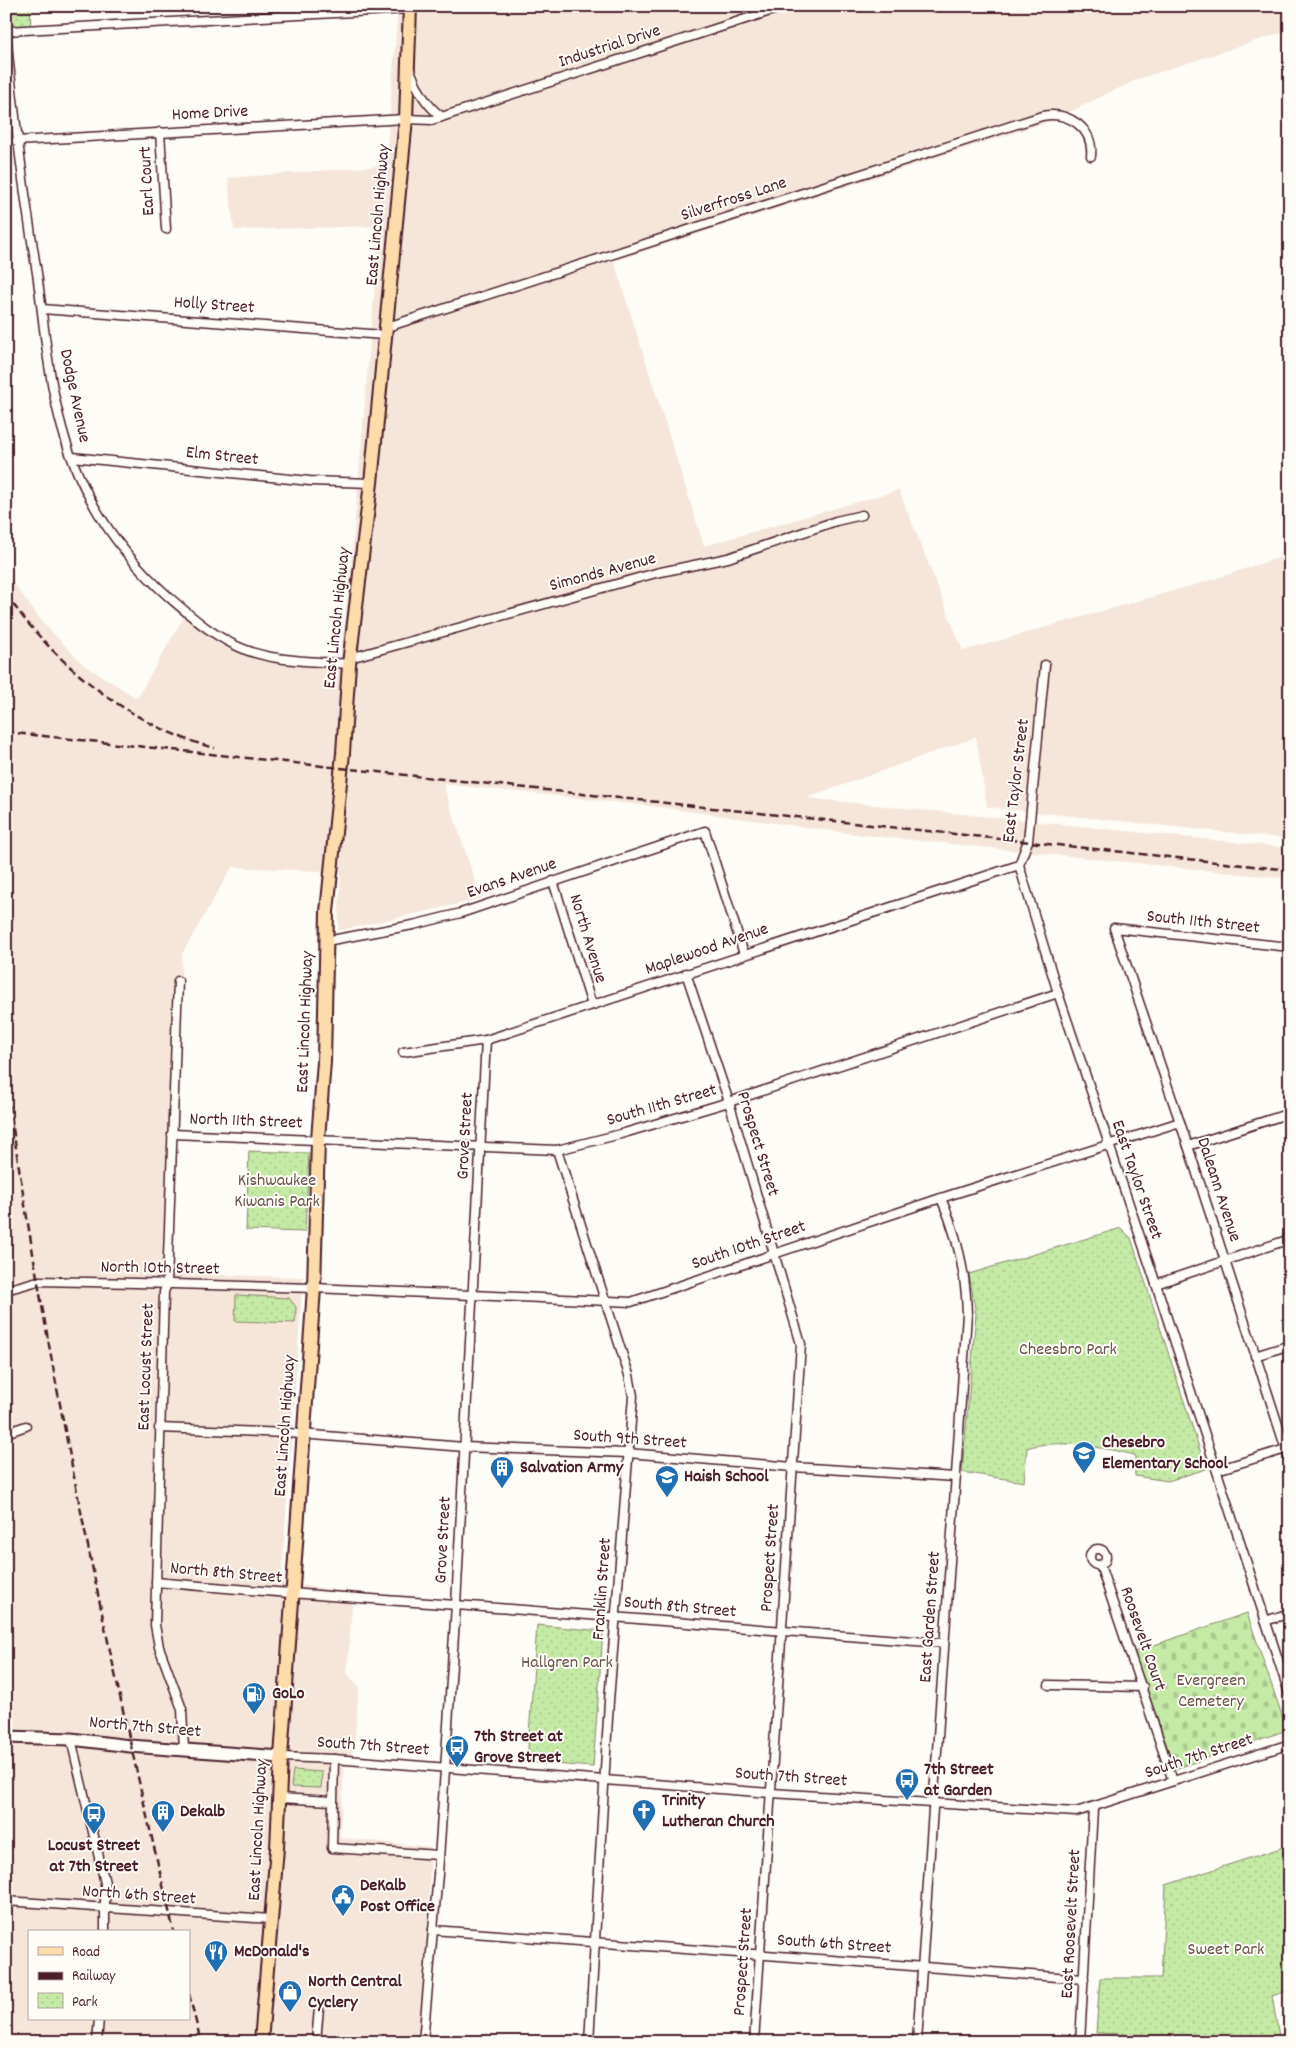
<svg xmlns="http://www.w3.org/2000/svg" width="1296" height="2048" font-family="Dekko,sans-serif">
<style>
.built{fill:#f5e6d9;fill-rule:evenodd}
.cemetery{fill:url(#cemetery-stones);stroke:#878468}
.park{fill:url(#park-dots);stroke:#878468}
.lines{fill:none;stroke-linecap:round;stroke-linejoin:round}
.street-casing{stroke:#4a1f2b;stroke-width:11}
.secondary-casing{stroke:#4a1f2b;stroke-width:15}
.primary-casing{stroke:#4a1f2b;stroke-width:16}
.street{stroke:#fdfcf7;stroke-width:8}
.secondary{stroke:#fdfcf7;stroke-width:11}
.primary{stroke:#fddcac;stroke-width:12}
.rail{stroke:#4a1f2b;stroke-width:2.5;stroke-dasharray:8 4;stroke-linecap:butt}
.labels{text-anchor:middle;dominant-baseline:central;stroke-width:4;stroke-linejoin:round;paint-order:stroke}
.street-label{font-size:18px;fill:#4a1f2b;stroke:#fdfcf7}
.park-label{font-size:18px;fill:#68524a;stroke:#fdfcf7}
.poi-label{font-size:18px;font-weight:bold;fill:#4a1f2b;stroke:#fdfcf7;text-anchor:start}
</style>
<defs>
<pattern id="cemetery-stones" width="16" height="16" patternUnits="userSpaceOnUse" patternTransform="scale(1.25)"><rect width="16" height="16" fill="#c4eaa5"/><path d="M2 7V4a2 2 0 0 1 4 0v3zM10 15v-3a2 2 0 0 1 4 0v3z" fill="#aac88e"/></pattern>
<pattern id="park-dots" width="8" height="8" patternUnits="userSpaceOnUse" patternTransform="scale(1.25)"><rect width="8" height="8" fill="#c4eaa5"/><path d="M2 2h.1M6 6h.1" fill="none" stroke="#aac88e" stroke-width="1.8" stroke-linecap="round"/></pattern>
</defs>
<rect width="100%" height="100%" fill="#fdfcf7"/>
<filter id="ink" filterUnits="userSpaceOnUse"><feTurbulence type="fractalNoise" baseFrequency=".02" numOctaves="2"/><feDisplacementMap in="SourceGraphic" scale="10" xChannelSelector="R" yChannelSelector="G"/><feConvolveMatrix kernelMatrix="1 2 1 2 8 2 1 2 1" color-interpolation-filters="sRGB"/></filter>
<g filter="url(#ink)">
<path class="built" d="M398 6H1290V30L1138 79 1051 121 614 261 704 546 899 490 963 651 1208 581 1290 554V839L987 807 976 737 807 798 1290 848V879L855 834 650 806 443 784 481 899 338 931 341 872 232 867 182 954 171 1274 303 1277 281 1583 353 1592 347 1674 359 1686 354 1749 344 1768 340 1838 431 1847 422 2042H6V573L43 623 84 665 137 698 184 617 222 646 268 661 339 670 351 565 380 226 234 230 228 178 381 166 386 162ZM29 1932H189V2019H29Z"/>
<polygon class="cemetery" points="1247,1613 1287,1730 1175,1769 1134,1652"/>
<g class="park">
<polygon points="6,6 30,6 31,30 6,31"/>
<polygon points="249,1151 309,1153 305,1232 246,1230"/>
<path d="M1121 1228 1131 1238 1206 1469 1168 1481 1135 1476V1455C1105 1448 1055 1438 1027 1448L1024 1482 962 1472 976 1314 969 1274Z"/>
<polygon points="236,1295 289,1298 296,1307 295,1323 235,1321"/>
<polygon points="537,1625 603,1631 593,1767 527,1762"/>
<polygon points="293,1770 322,1772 321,1788 291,1787"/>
<polygon points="1290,1845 1290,1990 1272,1996 1280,2042 1213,2042 1213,2038 1096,2033 1100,1978 1161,1978 1166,1885"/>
</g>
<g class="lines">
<g class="street-casing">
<g id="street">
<polyline points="6,31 410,9"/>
<path d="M6 34C14 114 24 194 37 273 44 324 48 378 62 428 80 495 118 552 170 598 193 618 217 639 246 650 278 662 315 661 349 664"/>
<path d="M410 70C418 90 425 104 442 117"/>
<polyline points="160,132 166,229"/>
<polyline points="16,141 406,119 432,120 786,6"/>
<polyline points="42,309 383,335"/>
<path d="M384 328 1042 116C1068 111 1094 128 1091 156"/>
<polyline points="72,457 310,481 371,483"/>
<polyline points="350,658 656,573 728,558 836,521 862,515"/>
<polyline points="1045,665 1028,841 1019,865 1058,993 1156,1284 1290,1696"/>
<polyline points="553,881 592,1005"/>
<polyline points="326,941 413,925 461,913 705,831 744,954"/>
<polyline points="1290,947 1114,928 1188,1146 1290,1462"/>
<polyline points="686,973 729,1102 801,1344 754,2042"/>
<polyline points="178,981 167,1284 164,1292 155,1625 159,1647 182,1709 184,1750"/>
<polyline points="403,1052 486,1040 1019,865"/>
<polyline points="172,1134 557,1150 621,1134 729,1102 1058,993"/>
<polyline points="1188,1146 1290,1113"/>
<polyline points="557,1150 629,1375 633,1396 609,1701 589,2042"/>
<polyline points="1156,1284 1290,1239"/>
<polyline points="6,1290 38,1281 137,1283 314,1288 631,1302 941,1198 1180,1122"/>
<polyline points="1255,1356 1290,1345"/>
<polyline points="159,1428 288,1433 464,1447 628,1453 793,1467 956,1477"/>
<polyline points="6,1433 26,1426"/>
<polyline points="1217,1470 1289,1448"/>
<circle cx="1098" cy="1557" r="8"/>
<polyline points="1100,1565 1173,1781"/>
<path d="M156 1582C283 1594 410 1601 536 1611 672 1621 808 1634 944 1643"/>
<polyline points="1265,1621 1290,1613"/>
<polyline points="1049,1685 1143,1687"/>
<polyline points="71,1739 105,1883 105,1932"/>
<polyline points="281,1757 334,1759 771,1793 1076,1812 1290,1744"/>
<polyline points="334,1759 332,1848 439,1855"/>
<polyline points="280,1798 331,1801"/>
<polyline points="6,1901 271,1919"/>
<polyline points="433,1930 1084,1979"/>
<polyline points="97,2042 99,2019"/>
<polyline points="316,2042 319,2008"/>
<polyline points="423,2042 438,1874 456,1605 486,1040"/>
<path d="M917 2042 967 1314C966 1275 957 1234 941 1198"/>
<polyline points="1080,2042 1093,1809"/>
</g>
</g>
<g class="secondary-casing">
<polyline id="secondary" points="6,1737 71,1739 130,1746 281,1757"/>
</g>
<g class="primary-casing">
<polyline id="primary" points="261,2042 277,1848 281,1757 314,1288 318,1139 324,1062 327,912 343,753 349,664 371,483 406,119 410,6"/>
</g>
<use href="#street" class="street"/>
<use href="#secondary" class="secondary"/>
<use href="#primary" class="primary"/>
<g class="rail">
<path d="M6 594C53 663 133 728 215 748"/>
<polyline points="6,732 1290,870"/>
<path d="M6 1081C47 1367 107 1650 174 1932"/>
<polyline points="189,1994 201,2042"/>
</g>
</g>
</g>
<defs>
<g id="school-pin" transform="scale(1.25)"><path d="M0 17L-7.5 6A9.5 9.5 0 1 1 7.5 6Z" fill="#1f6fb2" stroke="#fdfcf7"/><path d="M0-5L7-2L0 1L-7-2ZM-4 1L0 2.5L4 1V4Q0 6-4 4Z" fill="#fff"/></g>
<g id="building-pin" transform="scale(1.25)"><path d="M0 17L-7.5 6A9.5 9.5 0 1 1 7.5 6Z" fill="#1f6fb2" stroke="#fdfcf7"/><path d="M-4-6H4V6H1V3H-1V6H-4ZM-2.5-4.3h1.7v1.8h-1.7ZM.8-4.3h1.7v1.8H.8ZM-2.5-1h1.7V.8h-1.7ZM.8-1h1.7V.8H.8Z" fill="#fff"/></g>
<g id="fuel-pin" transform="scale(1.25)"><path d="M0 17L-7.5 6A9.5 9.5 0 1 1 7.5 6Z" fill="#1f6fb2" stroke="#fdfcf7"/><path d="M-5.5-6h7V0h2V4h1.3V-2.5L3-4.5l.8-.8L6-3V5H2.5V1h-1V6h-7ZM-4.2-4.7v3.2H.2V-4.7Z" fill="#fff"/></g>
<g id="bus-pin" transform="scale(1.25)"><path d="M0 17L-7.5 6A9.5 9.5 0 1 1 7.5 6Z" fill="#1f6fb2" stroke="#fdfcf7"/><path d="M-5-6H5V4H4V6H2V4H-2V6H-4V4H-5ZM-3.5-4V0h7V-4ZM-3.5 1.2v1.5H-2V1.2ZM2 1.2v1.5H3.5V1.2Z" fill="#fff"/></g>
<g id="church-pin" transform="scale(1.25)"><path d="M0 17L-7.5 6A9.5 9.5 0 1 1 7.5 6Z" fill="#1f6fb2" stroke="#fdfcf7"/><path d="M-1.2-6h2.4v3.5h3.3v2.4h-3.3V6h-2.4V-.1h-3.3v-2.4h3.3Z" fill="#fff"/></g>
<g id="civic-pin" transform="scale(1.25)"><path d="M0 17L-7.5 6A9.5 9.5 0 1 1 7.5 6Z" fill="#1f6fb2" stroke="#fdfcf7"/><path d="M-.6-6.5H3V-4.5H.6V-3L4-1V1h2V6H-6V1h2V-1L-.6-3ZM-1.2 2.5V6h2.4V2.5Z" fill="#fff"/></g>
<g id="restaurant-pin" transform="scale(1.25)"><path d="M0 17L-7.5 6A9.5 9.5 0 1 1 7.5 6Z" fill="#1f6fb2" stroke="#fdfcf7"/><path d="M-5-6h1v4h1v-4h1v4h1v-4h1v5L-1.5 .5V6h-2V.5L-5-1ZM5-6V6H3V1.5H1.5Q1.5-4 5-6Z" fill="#fff"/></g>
<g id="shop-pin" transform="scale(1.25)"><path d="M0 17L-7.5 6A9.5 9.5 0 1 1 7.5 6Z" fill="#1f6fb2" stroke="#fdfcf7"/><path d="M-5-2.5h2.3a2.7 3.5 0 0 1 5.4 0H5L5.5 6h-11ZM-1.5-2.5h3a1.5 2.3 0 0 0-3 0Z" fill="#fff"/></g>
</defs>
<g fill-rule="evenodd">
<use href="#school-pin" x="1084" y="1453"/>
<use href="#building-pin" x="502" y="1468"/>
<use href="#school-pin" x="667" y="1477"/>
<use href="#fuel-pin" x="254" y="1694"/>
<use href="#bus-pin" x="457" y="1747"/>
<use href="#bus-pin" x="907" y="1780"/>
<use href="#church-pin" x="644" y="1811"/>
<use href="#building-pin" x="163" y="1812"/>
<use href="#bus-pin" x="94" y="1814"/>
<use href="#civic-pin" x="343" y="1896"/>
<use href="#restaurant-pin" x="216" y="1952"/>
<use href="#shop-pin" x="290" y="1992"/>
</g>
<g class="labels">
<g class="street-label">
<text transform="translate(610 47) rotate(-18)">Industrial Drive</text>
<text transform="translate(210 114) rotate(-3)">Home Drive</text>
<text transform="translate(148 181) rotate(-93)">Earl Court</text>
<text transform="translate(734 200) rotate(-18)">Silverfross Lane</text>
<text transform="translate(379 215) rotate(-85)">East Lincoln Highway</text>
<text transform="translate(214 306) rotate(4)">Holly Street</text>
<text transform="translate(74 396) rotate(78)">Dodge Avenue</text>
<text transform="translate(222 457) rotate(6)">Elm Street</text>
<text transform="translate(603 573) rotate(-15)">Simonds Avenue</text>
<text transform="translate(338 618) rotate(-84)">East Lincoln Highway</text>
<text transform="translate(1017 781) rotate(-83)">East Taylor Street</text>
<text transform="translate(512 879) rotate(-19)">Evans Avenue</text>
<text transform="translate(1203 923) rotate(6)">South 11th Street</text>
<text transform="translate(587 939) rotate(73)">North Avenue</text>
<text transform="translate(707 950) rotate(-19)">Maplewood Avenue</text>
<text transform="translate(306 1022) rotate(-88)">East Lincoln Highway</text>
<text transform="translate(662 1106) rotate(-16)">South 11th Street</text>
<text transform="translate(246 1122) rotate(2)">North 11th Street</text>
<text transform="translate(466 1136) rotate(-87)">Grove Street</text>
<text transform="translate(757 1144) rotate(73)">Prospect Street</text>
<text transform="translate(1136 1180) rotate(71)">East Taylor Street</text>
<text transform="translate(1218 1190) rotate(72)">Daleann Avenue</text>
<text transform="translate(749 1246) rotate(-19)">South 10th Street</text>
<text transform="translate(160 1269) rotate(1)">North 10th Street</text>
<text transform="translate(147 1367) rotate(-88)">East Locust Street</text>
<text transform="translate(286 1426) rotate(-86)">East Lincoln Highway</text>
<text transform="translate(630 1440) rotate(4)">South 9th Street</text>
<text transform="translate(444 1540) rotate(-87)">Grove Street</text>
<text transform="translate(771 1558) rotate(-86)">Prospect Street</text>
<text transform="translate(226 1574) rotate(5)">North 8th Street</text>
<text transform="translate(603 1589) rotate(-86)">Franklin Street</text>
<text transform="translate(680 1608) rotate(5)">South 8th Street</text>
<text transform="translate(931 1617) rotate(-86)">East Garden Street</text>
<text transform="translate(1142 1639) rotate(71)">Roosevelt Court</text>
<text transform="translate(145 1728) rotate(5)">North 7th Street</text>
<text transform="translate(373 1747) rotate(4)">South 7th Street</text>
<text transform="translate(1199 1757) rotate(-18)">South 7th Street</text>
<text transform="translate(791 1778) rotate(4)">South 7th Street</text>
<text transform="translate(259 1830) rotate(-87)">East Lincoln Highway</text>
<text transform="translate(139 1896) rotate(4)">North 6th Street</text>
<text transform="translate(1072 1924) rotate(-87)">East Roosevelt Street</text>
<text transform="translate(834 1945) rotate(4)">South 6th Street</text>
<text transform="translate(744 1962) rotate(-86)">Prospect Street</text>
</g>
<g class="park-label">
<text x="277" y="1181">Kishwaukee<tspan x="277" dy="21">Kiwanis Park</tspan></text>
<text x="1068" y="1350">Cheesbro Park</text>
<text x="567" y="1663">Hallgren Park</text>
<text x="1211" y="1681">Evergreen<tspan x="1211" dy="21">Cemetery</tspan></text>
<text x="1226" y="1950">Sweet Park</text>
</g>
<g class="poi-label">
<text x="1102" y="1443">Chesebro<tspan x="1102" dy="21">Elementary School</tspan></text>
<text x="520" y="1468">Salvation Army</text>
<text x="684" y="1477">Haish School</text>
<text x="272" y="1694">GoLo</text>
<text x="474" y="1737">7th Street at<tspan x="474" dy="21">Grove Street</tspan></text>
<text x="924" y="1770">7th Street<tspan x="924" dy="21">at Garden</tspan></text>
<text x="662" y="1801">Trinity<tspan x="662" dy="21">Lutheran Church</tspan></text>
<text x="180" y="1812">Dekalb</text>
<text x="94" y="1846" text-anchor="middle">Locust Street<tspan x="94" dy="21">at 7th Street</tspan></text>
<text x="360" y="1886">DeKalb<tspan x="360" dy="21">Post Office</tspan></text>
<text x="234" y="1952">McDonald's</text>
<text x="308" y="1982">North Central<tspan x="308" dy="21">Cyclery</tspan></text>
</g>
</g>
<rect width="1296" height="2048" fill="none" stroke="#fdfcf7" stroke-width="25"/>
<rect x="12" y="12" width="1271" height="2023" fill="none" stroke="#4a1f2b" stroke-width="2" filter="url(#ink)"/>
<rect x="28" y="1930" width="162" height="90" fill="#fdfcf7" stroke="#b5a4a5"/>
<rect x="38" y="1947" width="25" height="8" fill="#fddcac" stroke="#b5a4a5"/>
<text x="72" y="1956" font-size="15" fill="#4a1f2b">Road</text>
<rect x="38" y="1972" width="25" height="8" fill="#4a1f2b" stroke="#b5a4a5"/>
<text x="72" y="1980" font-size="15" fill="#4a1f2b">Railway</text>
<rect x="38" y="1993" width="25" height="15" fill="url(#park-dots)" stroke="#b5a4a5"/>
<text x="72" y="2006" font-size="15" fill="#4a1f2b">Park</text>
</svg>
